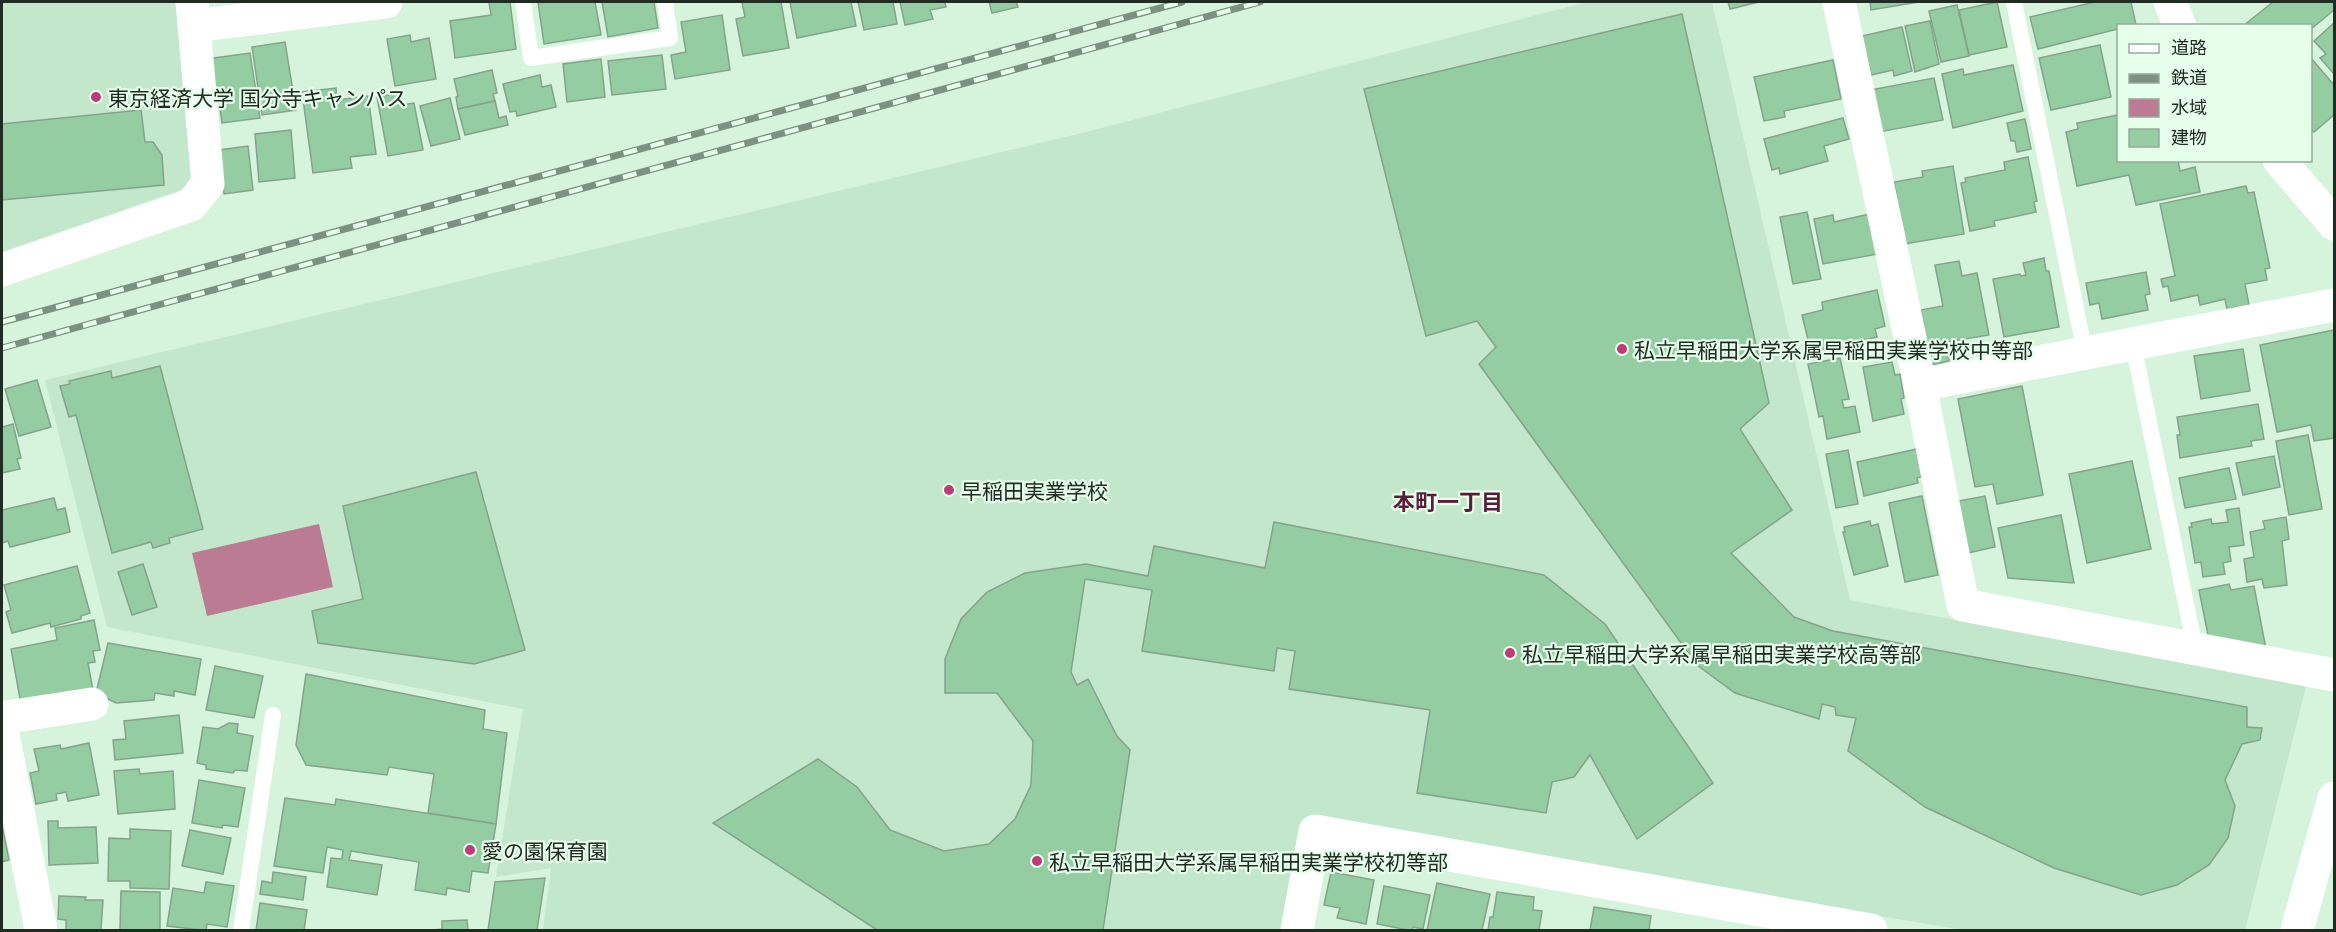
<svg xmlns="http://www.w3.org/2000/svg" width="2336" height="932" font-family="Lato,'Noto Sans JP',sans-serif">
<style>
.built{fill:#c2e7ca}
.water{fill:#bb7c93}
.building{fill:#95cda2;stroke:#85a28b;stroke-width:1.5}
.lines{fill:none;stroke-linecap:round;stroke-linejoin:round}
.service{stroke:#fff;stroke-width:16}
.minor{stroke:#fff;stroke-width:33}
.secondary{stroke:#fff;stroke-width:33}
.rail-casing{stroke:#7c9180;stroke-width:7}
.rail{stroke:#e6ffeb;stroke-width:4.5;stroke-dasharray:14;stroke-linecap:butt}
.poi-dot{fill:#c03978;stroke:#e6ffeb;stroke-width:2}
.labels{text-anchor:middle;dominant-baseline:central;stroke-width:4.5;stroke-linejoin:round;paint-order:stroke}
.poi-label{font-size:21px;fill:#202b22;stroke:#e6ffeb;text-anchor:start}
.neighbourhood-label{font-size:22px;font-weight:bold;fill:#5c1b38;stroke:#e6ffeb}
</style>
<rect width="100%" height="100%" fill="#d5f4db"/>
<g class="built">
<polygon points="2,2 182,2 199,164 183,189 2,252"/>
<polygon points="1587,2 1712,2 1850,600 2306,686 2245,930 1963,930 1308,820 1288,930 543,930 551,868 496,877 523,709 107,627 45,380 1086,132"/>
</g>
<polygon class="water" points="319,524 333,587 207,616 192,553"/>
<g class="building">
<polygon points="489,2 510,2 516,49 455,58 450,21 491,15"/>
<polygon points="538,2 595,2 601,35 544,44"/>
<polygon points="602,2 654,2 658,28 608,37"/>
<polygon points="742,2 781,2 789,48 743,56 736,19 745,17"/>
<polygon points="790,2 851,2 856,26 797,38"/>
<polygon points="858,2 893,2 897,24 864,30"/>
<polygon points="900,2 945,2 946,7 930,10 933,19 905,25"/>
<polygon points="989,2 1016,2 1018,7 992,13"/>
<polygon points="1728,2 1759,2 1730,9"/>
<polygon points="1870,2 1919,2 1871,10"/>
<polygon points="1997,2 2007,47 1969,55 1959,10"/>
<polygon points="2095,2 2131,2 2136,25 2118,26 2118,29 2038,49 2030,17"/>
<polygon points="2273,2 2334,2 2334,10 2310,30 2310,26 2243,26"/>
<polygon points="1957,5 1969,56 1941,62 1929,11"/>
<polygon points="1682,14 1769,403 1740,429 1792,510 1731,553 1794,617 1833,631 2247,707 2247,727 2262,728 2260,740 2242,744 2225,780 2235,806 2228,838 2209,865 2177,885 2141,895 2054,868 1925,807 1848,751 1856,718 1836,715 1835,707 1822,704 1819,719 1735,693 1697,665 1479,364 1496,347 1477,321 1426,336 1364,89"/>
<polygon points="722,15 730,70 675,79 671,55 686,52 681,22"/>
<polygon points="1930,21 1939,64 1915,72 1905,26"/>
<polygon points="2334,23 2334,74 2320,58 2326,54 2314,41"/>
<polygon points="1902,27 1912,71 1894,76 1893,70 1871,75 1862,36"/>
<polygon points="410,35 411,42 429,38 436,79 395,86 387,39"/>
<polygon points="285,42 296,110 262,115 252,47"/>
<polygon points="2100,45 2111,97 2051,110 2039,58"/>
<polygon points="250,53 260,118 222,123 219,102 214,103 207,59"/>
<polygon points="662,55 666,89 612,95 608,61"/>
<polygon points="2310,57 2334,85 2334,115 2314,132 2310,128"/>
<polygon points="601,59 605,97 567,102 563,64"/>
<polygon points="1833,60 1841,99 1784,111 1785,117 1764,121 1754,77"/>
<polygon points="2013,65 2023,111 1953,128 1942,74 1963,69 1964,75"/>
<polygon points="492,70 497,93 493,94 495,101 458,109 456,97 458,96 454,79"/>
<polygon points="540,75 542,87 551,85 556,107 517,116 516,111 510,112 503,84"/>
<polygon points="1934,78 1943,120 1879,132 1870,90"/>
<polygon points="336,88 337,100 368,96 376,154 350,157 352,168 313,173 302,92"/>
<polygon points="399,93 402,105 414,103 423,150 388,156 377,97"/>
<polygon points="450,98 460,139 431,146 420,106"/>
<polygon points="495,101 499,118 506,116 508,125 465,135 458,109"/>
<polygon points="141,110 145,142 153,142 162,155 164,185 2,200 2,124"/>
<polygon points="2118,115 2118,160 2178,160 2180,171 2195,167 2200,192 2136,205 2129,175 2077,186 2066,132 2078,129 2077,123"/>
<polygon points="1843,118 1849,139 1824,146 1828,161 1780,174 1779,168 1772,170 1764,139"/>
<polygon points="2025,119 2031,149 2017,152 2015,141 2011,141 2007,123"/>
<polygon points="291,130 295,178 259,182 255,134"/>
<polygon points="248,146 253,190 224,194 219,150"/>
<polygon points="2028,157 2037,201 2034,202 2036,212 1994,221 1995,226 1970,231 1961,183 1966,182 1965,178 2005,170 2004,162"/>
<polygon points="1953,166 1964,234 1905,244 1894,182 1923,177 1922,171"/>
<polygon points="2246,186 2248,193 2254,192 2270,268 2265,269 2267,280 2245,284 2249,305 2227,309 2225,299 2200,305 2198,295 2171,301 2168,286 2163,287 2161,279 2175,276 2160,204"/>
<polygon points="1807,212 1821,279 1793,284 1780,217"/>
<polygon points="1870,214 1878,254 1823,264 1814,219 1833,215 1834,222"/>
<polygon points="2044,258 2046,271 2049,271 2059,327 2004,337 1993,279 2020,274 2021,276 2026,275 2023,263"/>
<polygon points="1959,261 1962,276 1977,273 1989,335 1946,342 1949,361 1931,365 1921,310 1943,306 1935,265"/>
<polygon points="2146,272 2150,294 2145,295 2148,310 2102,319 2099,303 2090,305 2086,283"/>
<polygon points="1877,290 1885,326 1875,329 1877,337 1811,352 1802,315 1823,310 1822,302"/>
<polygon points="2334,330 2334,438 2314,441 2311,425 2277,432 2260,345"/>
<polygon points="2243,349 2250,391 2201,399 2194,356"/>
<polygon points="1840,358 1849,399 1842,400 1844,408 1855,406 1860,432 1827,439 1823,416 1819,417 1808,364"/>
<polygon points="1892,362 1895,375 1900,374 1904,398 1901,399 1904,414 1873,421 1863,367"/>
<polygon points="160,366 203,529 169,538 170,543 153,548 151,542 112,553 76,415 69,417 60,386 70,384 69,381 111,371 112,378"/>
<polygon points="37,380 51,427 19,436 5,389"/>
<polygon points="2022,386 2043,495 1997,504 1993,484 1975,487 1958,399"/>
<polygon points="2258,404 2264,439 2251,441 2252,446 2180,458 2177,435 2180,435 2177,417"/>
<polygon points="13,424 21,458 17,459 20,469 2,473 2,427"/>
<polygon points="2308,435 2322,509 2289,515 2276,441"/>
<polygon points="1917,449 1924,476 1917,478 1918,483 1864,496 1857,462"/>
<polygon points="1848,450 1858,504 1836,508 1826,454"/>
<polygon points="2274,456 2280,487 2243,495 2236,463"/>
<polygon points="2132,461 2151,549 2087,563 2069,474"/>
<polygon points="2229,468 2236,499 2185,508 2179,478"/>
<polygon points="476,472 525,650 474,664 318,643 312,611 363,599 343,506"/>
<polygon points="1922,496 1938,575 1905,582 1889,503"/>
<polygon points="1985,496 1995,547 1963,554 1953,502"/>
<polygon points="54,498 57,510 65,508 70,532 10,547 8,541 2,543 2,510"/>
<polygon points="2239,508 2244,545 2229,547 2231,561 2223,563 2225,574 2203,577 2201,562 2195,563 2189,527 2192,527 2191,523 2211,519 2212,524 2228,522 2226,510"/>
<polygon points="2061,515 2074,583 2008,578 1998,528"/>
<polygon points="2286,517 2289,539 2282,541 2287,585 2264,588 2262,579 2247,582 2244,559 2254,557 2250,532 2265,529 2263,521"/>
<polygon points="1870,521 1871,526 1878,524 1888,566 1854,575 1843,532 1845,532 1844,527"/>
<polygon points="1274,522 1544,575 1605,624 1713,783 1637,839 1590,755 1574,777 1552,782 1546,813 1417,793 1430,710 1289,689 1295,651 1277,648 1274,671 1142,651 1152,590 1085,579 1071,672 1077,685 1088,679 1117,736 1130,750 1103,930 877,930 713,823 818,759 857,787 890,830 944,851 989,844 1015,819 1031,785 1033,741 997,693 945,693 945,659 961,619 987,592 1025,573 1086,564 1148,576 1154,546 1265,568"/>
<polygon points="143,564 157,607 132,615 118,572"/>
<polygon points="77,566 90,613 81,616 81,619 51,627 50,623 12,633 6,612 11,610 4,585"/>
<polygon points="2229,584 2231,590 2254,586 2266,649 2209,640 2199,590"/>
<polygon points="94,620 100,650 93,651 95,662 88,663 93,690 21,704 11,649 57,640 55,628"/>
<polygon points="108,643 201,659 195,695 174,691 174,696 155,693 154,700 116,703 96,693"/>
<polygon points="215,666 263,676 254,718 206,710"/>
<polygon points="306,674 485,710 483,729 507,733 496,824 428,813 434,774 389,767 387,775 306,765 296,745"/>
<polygon points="179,715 183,753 115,760 113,740 126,739 124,721"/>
<polygon points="229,723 238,724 237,733 253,736 247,771 235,770 233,773 206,769 206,765 197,763 203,727 218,729"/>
<polygon points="89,743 99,795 68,801 66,792 56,794 57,800 36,804 30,773 39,771 34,749 60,745 61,749"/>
<polygon points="139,769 140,774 173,771 175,809 118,814 114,771"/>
<polygon points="199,780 245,788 238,827 223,825 222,828 192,823"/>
<polygon points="285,798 335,805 336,799 496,824 488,873 472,871 469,892 447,888 446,895 415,890 419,862 351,851 349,860 382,865 377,895 327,887 331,858 342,859 343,850 327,847 323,873 274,866"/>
<polygon points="48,821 58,821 58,828 96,827 98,863 49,865"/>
<polygon points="2,825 9,860 2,862"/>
<polygon points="130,829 171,831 169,889 130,888 130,881 108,881 109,838 130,839"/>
<polygon points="190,830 231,838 223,874 182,866"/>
<polygon points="273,872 306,877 303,900 260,894 262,881 272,883"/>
<polygon points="1331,872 1374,880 1366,924 1337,918 1340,908 1324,905"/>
<polygon points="545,878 537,930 488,930 495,882"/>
<polygon points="206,882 234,886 227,927 207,924 206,930 201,930 167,926 173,888 204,893"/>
<polygon points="1437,883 1490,894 1482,930 1427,930"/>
<polygon points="1384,886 1430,895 1423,929 1413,927 1412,930 1408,930 1377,924"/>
<polygon points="121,891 160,892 160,930 120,930"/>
<polygon points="1497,892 1534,897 1533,910 1542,911 1539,930 1488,930 1490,917 1493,917"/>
<polygon points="59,896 86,897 85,900 103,900 101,930 66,930 66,920 58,919"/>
<polygon points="260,903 307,910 304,930 256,930"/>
<polygon points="1594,907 1651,916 1649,930 1590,930"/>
<polygon points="467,920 468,930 434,930 442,929 442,921"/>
</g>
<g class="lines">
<g class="service">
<polyline points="523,2 531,58 670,38 665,2"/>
<polyline points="2014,2 2085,353"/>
<polyline points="2133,344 2195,648"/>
<polyline points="241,930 273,715"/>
</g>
<g class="minor">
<polyline points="1839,2 1920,385 1963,605 2334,675"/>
<polyline points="194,26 386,2"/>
<polyline points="2,270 191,205 208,184 192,2"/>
<polyline points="1920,385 2334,305"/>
<polyline points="2,718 92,704"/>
<polyline points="2,729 41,930"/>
<polyline points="1297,930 1315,831 1871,930"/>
</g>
<g class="secondary">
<polyline points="2170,2 2180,26"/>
<polyline points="2279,160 2334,224"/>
<polyline points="2297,930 2334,798"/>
</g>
<g class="rail-casing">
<g id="rail">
<polyline points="2,322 1182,2"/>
<polyline points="2,348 1260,2"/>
</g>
</g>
<use href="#rail" class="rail"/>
</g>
<g class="poi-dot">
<circle cx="96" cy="97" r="6"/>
<circle cx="1622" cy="349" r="6"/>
<circle cx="949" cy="490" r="6"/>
<circle cx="1510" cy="653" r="6"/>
<circle cx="470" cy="850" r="6"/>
<circle cx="1037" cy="861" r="6"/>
</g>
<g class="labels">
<g class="poi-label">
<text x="108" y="97">東京経済大学 国分寺キャンパス</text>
<text x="1634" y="349">私立早稲田大学系属早稲田実業学校中等部</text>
<text x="961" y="490">早稲田実業学校</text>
<text x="1522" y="653">私立早稲田大学系属早稲田実業学校高等部</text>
<text x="482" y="850">愛の園保育園</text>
<text x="1049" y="861">私立早稲田大学系属早稲田実業学校初等部</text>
</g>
<g class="neighbourhood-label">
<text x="1448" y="501">本町一丁目</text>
</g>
</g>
<rect width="2336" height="932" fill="none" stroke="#202b22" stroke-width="6"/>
<rect x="2117" y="24" width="195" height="138" fill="#e6ffeb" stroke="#97aa9b" stroke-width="1.5"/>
<rect x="2129" y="44" width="30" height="9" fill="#ffffff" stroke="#97aa9b" stroke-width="1.5"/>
<text x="2171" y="54" font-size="18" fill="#202b22">道路</text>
<rect x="2129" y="74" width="30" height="9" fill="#7c9180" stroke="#97aa9b" stroke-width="1.5"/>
<text x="2171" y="84" font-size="18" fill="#202b22">鉄道</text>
<rect x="2129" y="99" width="30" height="18" fill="#bb7c93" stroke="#97aa9b" stroke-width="1.5"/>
<text x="2171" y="114" font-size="18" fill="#202b22">水域</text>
<rect x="2129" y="129" width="30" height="18" fill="#95cda2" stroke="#97aa9b" stroke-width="1.5"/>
<text x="2171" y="144" font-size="18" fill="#202b22">建物</text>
</svg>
